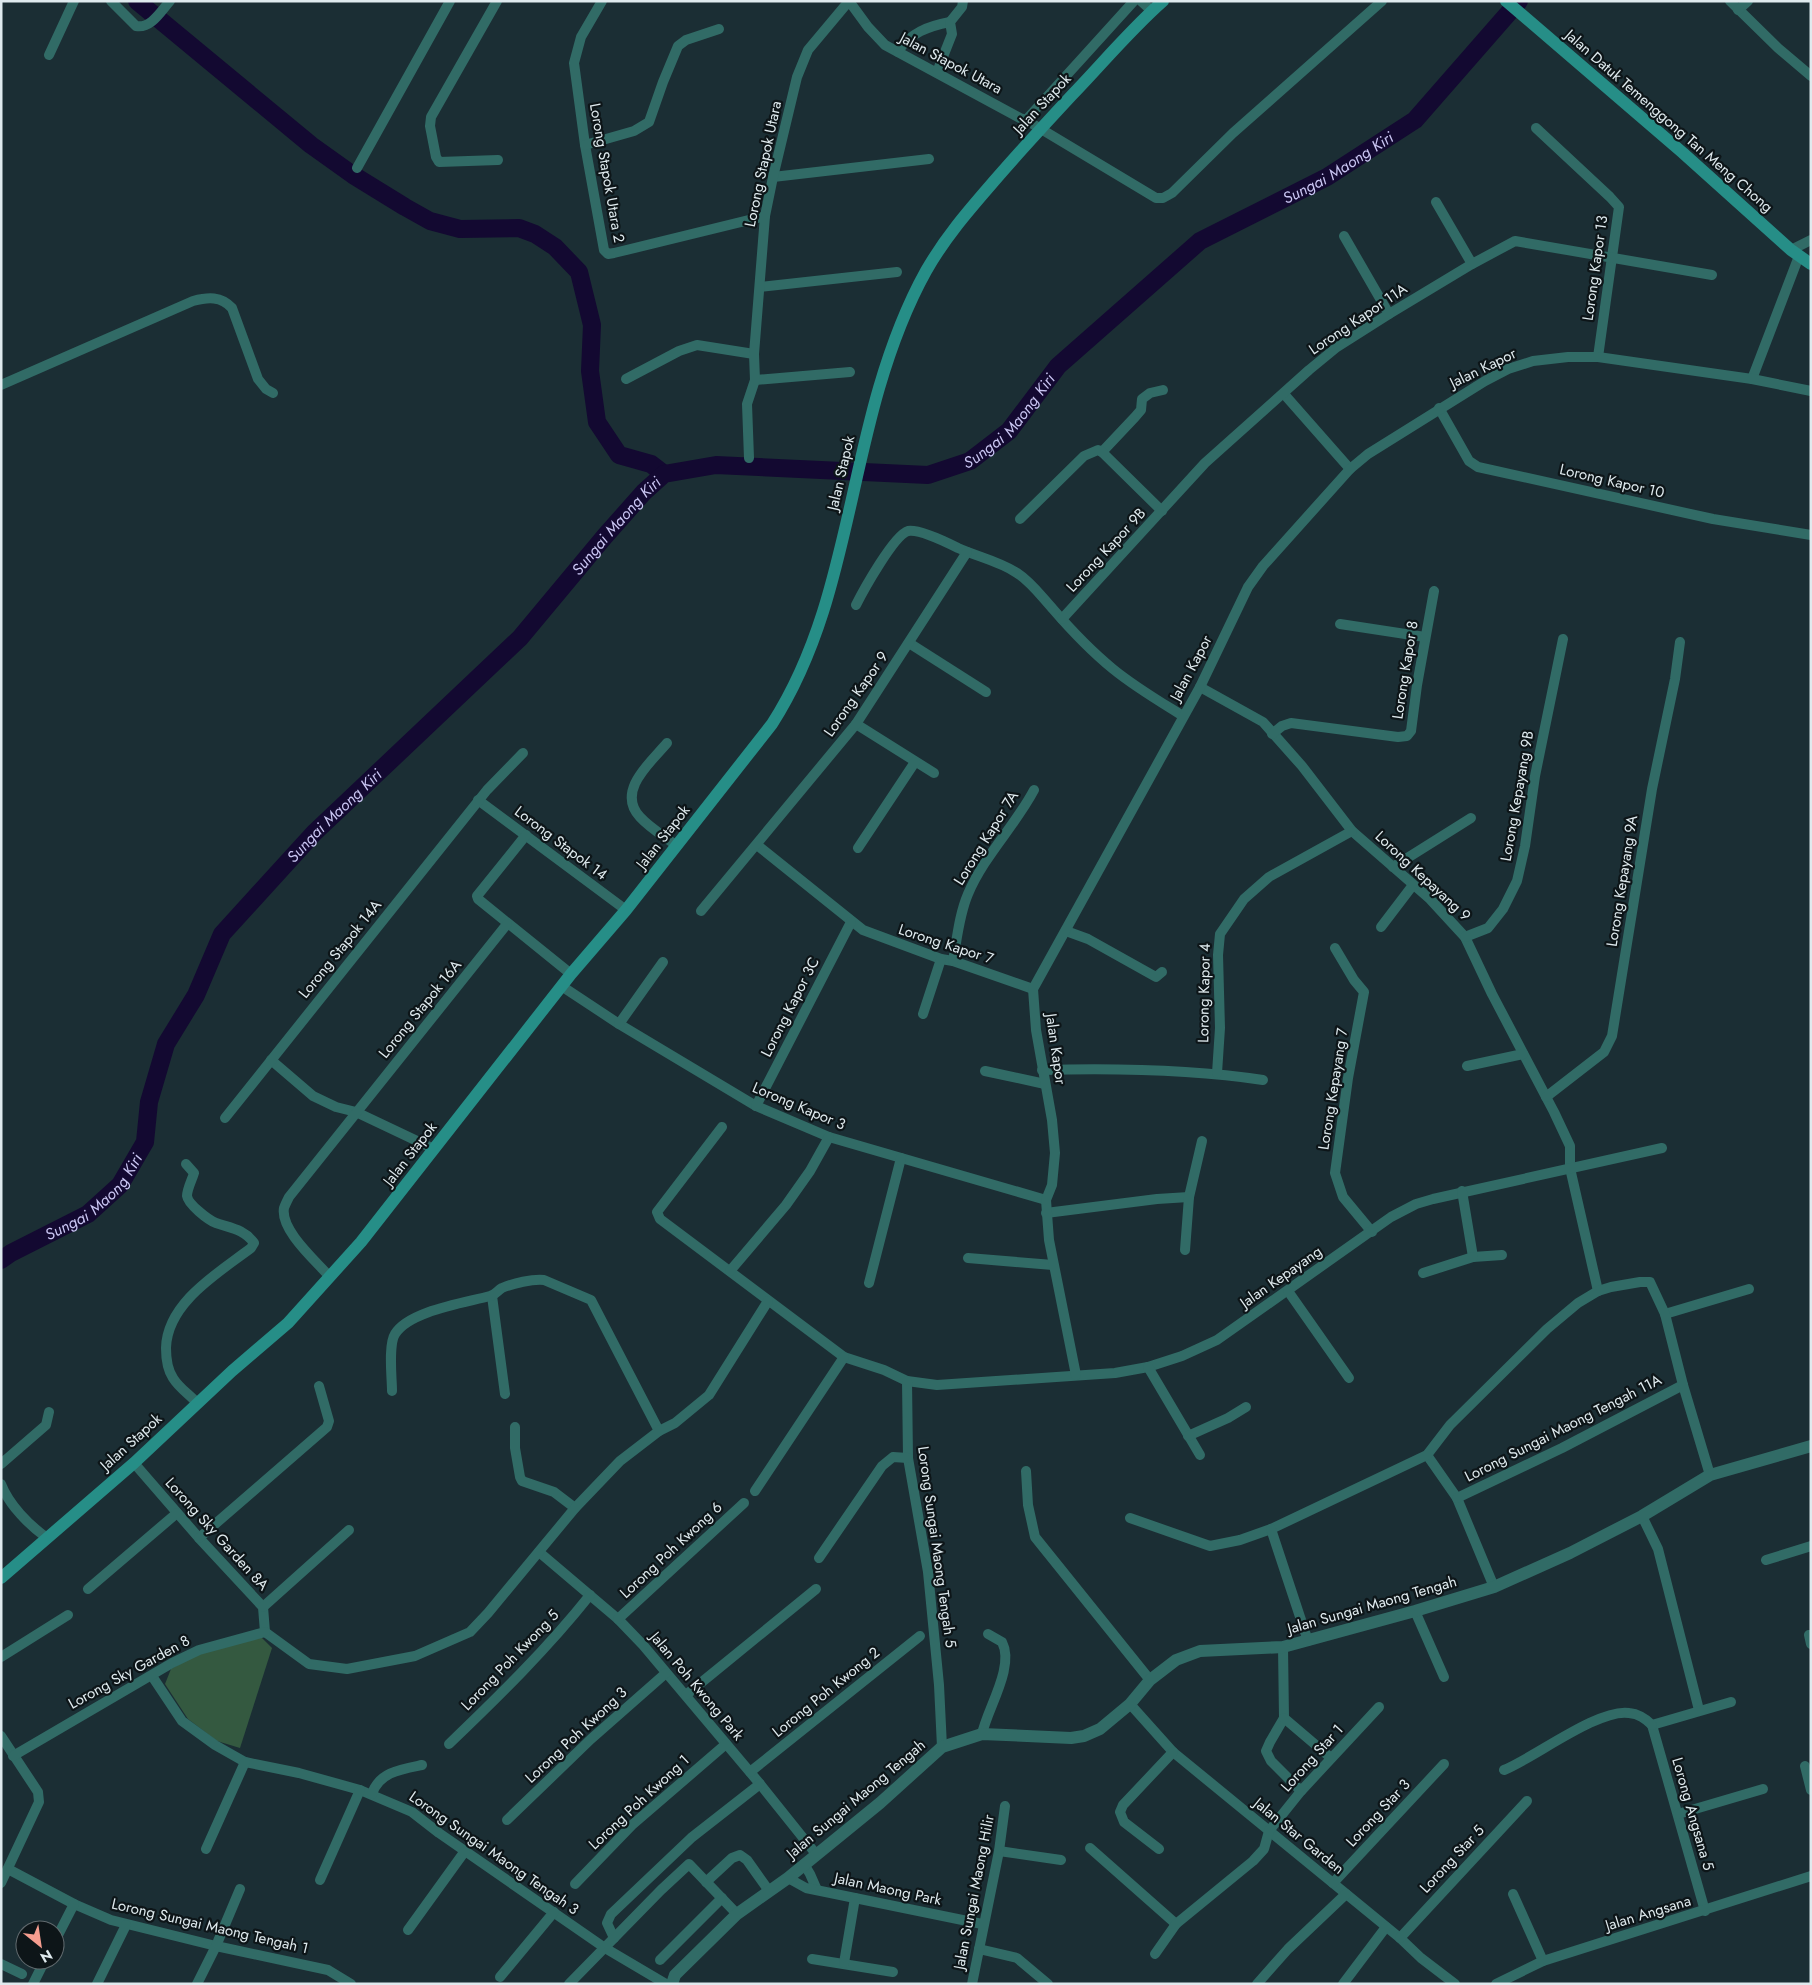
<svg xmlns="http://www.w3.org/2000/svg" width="1812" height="1985" font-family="Jost,sans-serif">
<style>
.green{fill:#345940}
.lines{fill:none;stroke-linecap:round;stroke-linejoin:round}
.river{stroke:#130931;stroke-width:18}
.minor{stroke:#316b66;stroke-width:10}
.tertiary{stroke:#316b66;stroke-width:12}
.secondary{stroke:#268e87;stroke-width:12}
.labels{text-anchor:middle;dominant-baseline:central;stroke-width:4.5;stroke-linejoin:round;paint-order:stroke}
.street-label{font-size:15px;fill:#dfeaee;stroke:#0d1518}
.water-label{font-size:16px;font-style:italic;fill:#c9c5f2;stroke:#0d1518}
</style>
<rect width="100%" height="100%" fill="#1b2e34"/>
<polygon class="green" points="261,1637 272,1648 240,1748 217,1741 188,1719 165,1684 171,1669 201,1652"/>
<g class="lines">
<g class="river">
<polyline points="137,1 311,145 353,175 405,207 430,221 460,229 519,228 535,234 555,247 579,272 592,325 590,371 597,422 619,455 651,464 664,474"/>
<path id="s1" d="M1 1260 11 1253 88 1214 120 1185 145 1142 149 1102 166 1044 196 995 222 934 314 833 520 638 605 536 644 492 664 474 716 465 928 475 970 461 1009 431 1058 366 1200 241 1327 177 1415 120 1519 1"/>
</g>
<g class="minor">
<path d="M111 1 136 26C151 29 161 11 170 1"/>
<polyline points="497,1 431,117 430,126 436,157 439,162 498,160"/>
<polyline points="602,1 581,37 574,63 585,145 604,250 608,254 614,253 765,216"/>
<polyline points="849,1 868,27 885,45 1020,118 1026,120 1156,198 1163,198 1172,193 1233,133 1382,1"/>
<polyline points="1141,1 1152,11"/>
<polyline points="1730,1 1778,48 1811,76"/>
<polyline points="1738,10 1748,1"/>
<path d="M898 52C909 33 929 26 950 22"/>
<polyline points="49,55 74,1"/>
<polyline points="937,72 952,34 950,22 962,7 963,1"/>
<polyline points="1026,120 1134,1"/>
<polyline points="1536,128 1610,197 1619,207 1598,357"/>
<polyline points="585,145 634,131 649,122 663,82 678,46 686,40 719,29"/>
<polyline points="357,168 450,1"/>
<polyline points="773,177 929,159"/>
<polyline points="1436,202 1472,264"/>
<polyline points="1344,236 1389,314"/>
<polyline points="1791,250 1811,240"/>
<polyline points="760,287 897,272"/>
<polyline points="626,379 679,351 697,345 754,354"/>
<polyline points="1752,379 1799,256"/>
<polyline points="755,380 850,372"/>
<path d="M1 385 193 301C208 297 221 296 232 308L258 379 266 389 273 393"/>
<polyline points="1284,394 1350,469"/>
<polyline points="1439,408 1469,461 1478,467 1713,519 1811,535"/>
<polyline points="1102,452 1135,417 1141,410 1142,399 1150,393 1163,390"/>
<polyline points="749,458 747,404 755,380 754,354 765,216 773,177 797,77 808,50 849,1"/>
<polyline points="1020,519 1084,456 1098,450 1102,452 1162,511"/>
<path d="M856 605C863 591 894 535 908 531 919 529 948 543 958 548 978 557 999 561 1017 573 1031 582 1041 596 1052 608 1071 630 1091 651 1113 669 1135 687 1159 701 1183 716"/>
<polyline points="1062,619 1205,463 1309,370 1337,347 1389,314 1472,264 1515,241 1712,275"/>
<polyline points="1340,624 1425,637"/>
<polyline points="909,643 986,692"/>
<polyline points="1200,687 1263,722 1302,766 1352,831 1430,899 1465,937 1492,994 1554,1112 1570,1146 1570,1168 1598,1291"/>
<polyline points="856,724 934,773"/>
<polyline points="1272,734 1282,726 1291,723 1398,737 1407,736 1411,731 1417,685 1434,591"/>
<path d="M667 743C650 763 616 791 640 817 650 828 665 837 677 846"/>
<polyline points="478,800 626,910"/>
<polyline points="526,835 477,896 478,899 571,974"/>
<polyline points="757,845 863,930 941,959 953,961 1033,989"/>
<polyline points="858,848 915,762"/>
<polyline points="1393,867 1471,818"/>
<polyline points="701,911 856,724 967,552"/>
<polyline points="1381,927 1413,885"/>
<polyline points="1066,931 1088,939 1156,977 1162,972"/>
<polyline points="1465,937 1488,928 1503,909 1517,881 1525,846 1535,776 1563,639"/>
<polyline points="1335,948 1354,980 1364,992 1348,1078 1335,1173 1343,1197 1372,1232"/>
<path d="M953 961C957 939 959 915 968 894 984 856 1015 826 1034 790"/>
<polyline points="563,987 619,1024 756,1106 829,1137 1046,1200"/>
<polyline points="923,1014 941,959"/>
<polyline points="619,1024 663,962"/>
<polyline points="271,1060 313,1096 336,1107 356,1112 434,1149"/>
<polyline points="1467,1066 1523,1054"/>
<path d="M1042 1070C1116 1068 1190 1069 1263 1080"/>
<polyline points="985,1071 1045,1084"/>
<polyline points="1217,1073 1220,1028 1218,955 1220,934 1244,899 1269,877 1352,831"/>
<polyline points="1546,1097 1604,1052 1612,1036 1652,789 1675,679 1680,642"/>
<polyline points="756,1106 851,922"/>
<polyline points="225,1118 487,790 523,753"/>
<polyline points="722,1127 657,1212 660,1219 844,1357 884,1370 907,1381 937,1385 1115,1373 1148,1367 1182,1356 1217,1340 1391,1217 1416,1204 1433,1199 1662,1148"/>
<path d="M186 1164 194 1173C192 1180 187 1189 187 1196 188 1204 208 1220 216 1223 230 1228 244 1229 254 1243L251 1248C218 1273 167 1303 166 1348 166 1359 167 1369 173 1378 179 1388 190 1395 197 1403"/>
<polyline points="1462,1191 1473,1257 1502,1255"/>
<polyline points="1046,1213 1157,1199 1189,1197"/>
<polyline points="1185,1250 1189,1197 1202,1141"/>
<polyline points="968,1258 1053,1265"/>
<polyline points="730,1271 786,1205 810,1171 829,1137"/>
<polyline points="1423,1273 1473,1257"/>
<path d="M329 1276C316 1261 280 1230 284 1208 285 1205 287 1201 289 1197L507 924"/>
<polyline points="869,1283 901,1158"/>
<polyline points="1288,1291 1349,1378"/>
<polyline points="492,1296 505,1394"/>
<polyline points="1665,1314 1749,1289"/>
<polyline points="1148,1367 1200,1455"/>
<polyline points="1076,1375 1049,1240 1046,1200 1052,1185 1055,1153 1052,1120 1036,1030 1033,989 1200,687 1248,587 1263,566 1350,469 1368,454 1485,381 1508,369 1533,361 1568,357 1598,357 1752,379 1811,391"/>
<polyline points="907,1381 908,1458 928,1572 939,1685 942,1747"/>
<path d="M392 1391C392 1378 388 1345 395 1334 409 1311 464 1303 490 1296 495 1295 498 1290 502 1288 514 1283 532 1279 544 1280L591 1300 659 1431"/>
<polyline points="515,1427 515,1448 520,1477 522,1481 554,1492 575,1508"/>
<polyline points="1188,1436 1228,1418 1246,1407"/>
<polyline points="1427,1455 1457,1498 1494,1587"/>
<polyline points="134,1463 199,1538 263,1607 265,1632"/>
<polyline points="1,1464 46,1425 49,1412"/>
<polyline points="1026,1471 1028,1505 1035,1537 1150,1680"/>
<path d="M1 1484C9 1505 29 1525 47 1538"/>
<polyline points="755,1491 844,1357"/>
<polyline points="1457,1498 1562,1448 1683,1385"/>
<polyline points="1642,1516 1658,1549 1699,1710"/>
<polyline points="1130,1518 1210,1546 1240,1540 1271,1529 1427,1455 1450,1425 1547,1329 1578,1303 1598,1291 1611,1287 1640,1282 1650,1282 1665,1314 1683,1385 1710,1475"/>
<polyline points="1271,1529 1308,1641"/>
<polyline points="199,1538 327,1427 329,1421 319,1386"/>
<polyline points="539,1552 618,1619 643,1645 760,1784 816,1854"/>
<polyline points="819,1558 882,1466 893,1457 908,1458"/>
<polyline points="1766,1560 1811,1546"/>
<polyline points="88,1589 177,1513"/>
<polyline points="263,1607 349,1530"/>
<polyline points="1415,1611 1444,1677"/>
<polyline points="618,1619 744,1503"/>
<polyline points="265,1632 309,1664 347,1669 415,1656 470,1632 488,1613 575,1508 620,1461 659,1431 675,1423 709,1395 768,1301"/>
<polyline points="1809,1635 1811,1644"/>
<polyline points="1283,1647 1284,1718 1270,1742 1266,1751 1271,1761 1301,1791"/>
<polyline points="1,1657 68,1615"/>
<polyline points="152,1676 182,1721 215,1745 245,1762 299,1773 360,1790 412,1812 439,1833 605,1948 666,1984"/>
<polyline points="686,1695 816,1589"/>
<polyline points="1130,1704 1173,1752 1400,1938 1421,1958 1455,1984"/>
<polyline points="1284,1718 1331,1758"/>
<polyline points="1652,1725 1705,1911"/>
<polyline points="1652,1725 1731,1702"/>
<path d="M982 1734C987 1709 1015 1667 1002 1642L988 1634"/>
<polyline points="1,1736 38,1792 39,1802 1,1883"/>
<path d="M449 1744C499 1696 547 1649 590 1595"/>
<polyline points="13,1756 172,1663 199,1650 265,1632"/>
<polyline points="1805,1766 1811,1790"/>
<path d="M1504 1770C1534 1758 1599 1708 1629 1713 1639 1714 1645 1718 1652 1725"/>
<polyline points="750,1772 920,1636"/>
<path d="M372 1794C379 1772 402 1769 422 1765"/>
<polyline points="1678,1814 1763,1789"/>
<polyline points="507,1820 591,1739 666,1673"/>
<polyline points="1090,1848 1176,1924"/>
<polyline points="206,1849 245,1762"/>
<polyline points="1159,1849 1124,1822 1120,1812 1123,1805 1173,1752"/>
<polyline points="999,1851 1061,1860"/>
<polyline points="804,1864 810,1874 817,1890"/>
<polyline points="8,1869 74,1904 111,1920 216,1946 328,1970 351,1984"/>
<polyline points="788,1878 806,1888 982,1924"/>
<polyline points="320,1880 360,1790"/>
<polyline points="706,1882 732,1858 740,1855 747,1860 769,1891"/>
<polyline points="1333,1883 1444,1764"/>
<polyline points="575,1884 632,1825 726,1744"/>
<polyline points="1513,1894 1543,1961"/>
<polyline points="408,1930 465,1851"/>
<polyline points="614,1938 607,1923 611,1914 691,1838 760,1784"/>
<polyline points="1400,1938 1527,1801"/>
<polyline points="55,1941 74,1904"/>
<polyline points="979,1949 1017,1958 1048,1984"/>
<polyline points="1155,1954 1176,1924 1253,1861 1264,1849 1269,1831 1301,1791 1379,1707"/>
<polyline points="812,1959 893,1972"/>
<polyline points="660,1960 722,1898"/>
<polyline points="844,1963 855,1898"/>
<polyline points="1,1964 22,1974"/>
<polyline points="500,1977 554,1912"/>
<polyline points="33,1984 45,1960"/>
<polyline points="97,1984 126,1925"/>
<polyline points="197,1984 216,1946 240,1889"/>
<polyline points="569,1984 661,1890 689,1864 737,1914"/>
<polyline points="972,1984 999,1851 1005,1806"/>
<polyline points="1257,1984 1288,1949 1346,1894"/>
<polyline points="1343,1984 1386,1927"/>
<polyline points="1496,1984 1543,1961 1811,1876"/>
</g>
<polyline class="tertiary" points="672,1984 675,1975 737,1914 788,1878 880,1803 942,1747 982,1734 1071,1738 1084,1736 1100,1729 1130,1704 1150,1680 1176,1660 1200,1651 1283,1647 1415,1611 1494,1587 1570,1553 1642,1516 1710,1475 1811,1446"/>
<g class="secondary">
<polyline points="1506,1 1683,153 1791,250 1811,264"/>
<path d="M1 1578 134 1463 232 1371 288 1323 361 1242 571 974 626 910 772 724C837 623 846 501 879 388 891 347 906 307 926 271 946 236 969 210 995 180 1020 151 1046 123 1072 95 1102 64 1130 30 1163 1"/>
</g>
</g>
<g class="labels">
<g class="street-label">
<text transform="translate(951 63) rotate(28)">Jalan Stapok Utara</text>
<text transform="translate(1042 104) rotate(-47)">Jalan Stapok</text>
<text transform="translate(1669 121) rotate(41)">Jalan Datuk Temenggong Tan Meng Chong</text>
<text transform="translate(763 164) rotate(-78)">Lorong Stapok Utara</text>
<text transform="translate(607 173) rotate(80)">Lorong Stapok Utara 2</text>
<text transform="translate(1595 268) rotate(-82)">Lorong Kapor 13</text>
<text transform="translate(1358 319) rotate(-34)">Lorong Kapor 11A</text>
<text transform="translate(1483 368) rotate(-26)">Jalan Kapor</text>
<text transform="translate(841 473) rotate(-77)">Jalan Stapok</text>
<text transform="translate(1612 481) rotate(13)">Lorong Kapor 10</text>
<text transform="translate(1106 550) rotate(-47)">Lorong Kapor 9B</text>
<text transform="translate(1191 668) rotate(-62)">Jalan Kapor</text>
<text transform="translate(1405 670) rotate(-81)">Lorong Kapor 8</text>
<text transform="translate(856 694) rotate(-55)">Lorong Kapor 9</text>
<text transform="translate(1517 796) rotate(-80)">Lorong Kepayang 9B</text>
<text transform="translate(663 837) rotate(-52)">Jalan Stapok</text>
<text transform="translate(986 838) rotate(-58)">Lorong Kapor 7A</text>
<text transform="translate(561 843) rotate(37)">Lorong Stapok 14</text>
<text transform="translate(1423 876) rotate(43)">Lorong Kepayang 9</text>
<text transform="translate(1622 881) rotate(-81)">Lorong Kepayang 9A</text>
<text transform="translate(946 944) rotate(18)">Lorong Kapor 7</text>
<text transform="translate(340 949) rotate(-51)">Lorong Stapok 14A</text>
<text transform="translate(1204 993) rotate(-89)">Lorong Kapor 4</text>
<text transform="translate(790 1007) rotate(-63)">Lorong Kapor 3C</text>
<text transform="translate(420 1009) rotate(-51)">Lorong Stapok 16A</text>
<text transform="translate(1056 1049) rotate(82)">Jalan Kapor</text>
<text transform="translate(1333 1089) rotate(-81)">Lorong Kepayang 7</text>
<text transform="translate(799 1106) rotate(23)">Lorong Kapor 3</text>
<text transform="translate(410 1154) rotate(-52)">Jalan Stapok</text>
<text transform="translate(1281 1277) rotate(-35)">Jalan Kepayang</text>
<text transform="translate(1563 1428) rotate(-27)">Lorong Sungai Maong Tengah 11A</text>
<text transform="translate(131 1442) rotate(-42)">Jalan Stapok</text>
<text transform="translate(217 1534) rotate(48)">Lorong Sky Garden 8A</text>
<text transform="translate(937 1547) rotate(82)">Lorong Sungai Maong Tengah 5</text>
<text transform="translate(671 1550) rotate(-43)">Lorong Poh Kwong 6</text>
<text transform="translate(1372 1605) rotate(-16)">Jalan Sungai Maong Tengah</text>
<text transform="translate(510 1660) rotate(-46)">Lorong Poh Kwong 5</text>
<text transform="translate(129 1672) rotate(-29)">Lorong Sky Garden 8</text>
<text transform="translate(697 1686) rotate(50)">Jalan Poh Kwong Park</text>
<text transform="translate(826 1692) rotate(-39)">Lorong Poh Kwong 2</text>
<text transform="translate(576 1735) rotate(-43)">Lorong Poh Kwong 3</text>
<text transform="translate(1312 1758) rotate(-48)">Lorong Star 1</text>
<text transform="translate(856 1799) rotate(-40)">Jalan Sungai Maong Tengah</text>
<text transform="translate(639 1802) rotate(-43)">Lorong Poh Kwong 1</text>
<text transform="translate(1378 1813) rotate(-47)">Lorong Star 3</text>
<text transform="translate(1693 1814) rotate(74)">Lorong Angsana 5</text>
<text transform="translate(1299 1836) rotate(39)">Jalan Star Garden</text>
<text transform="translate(494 1853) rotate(35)">Lorong Sungai Maong Tengah 3</text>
<text transform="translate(1452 1859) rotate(-47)">Lorong Star 5</text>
<text transform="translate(888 1889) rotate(12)">Jalan Maong Park</text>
<text transform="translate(974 1892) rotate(-79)">Jalan Sungai Maong Hilir</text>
<text transform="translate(1648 1913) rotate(-17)">Jalan Angsana</text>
<text transform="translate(210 1926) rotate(13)">Lorong Sungai Maong Tengah 1</text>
</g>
<g class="water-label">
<text stroke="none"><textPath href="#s1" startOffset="1840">Sungai Maong Kiri</textPath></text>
<text stroke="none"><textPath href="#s1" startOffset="1420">Sungai Maong Kiri</textPath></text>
<text stroke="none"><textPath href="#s1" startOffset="984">Sungai Maong Kiri</textPath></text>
<text stroke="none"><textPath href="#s1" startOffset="579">Sungai Maong Kiri</textPath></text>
<text stroke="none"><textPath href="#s1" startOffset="114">Sungai Maong Kiri</textPath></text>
</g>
</g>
<rect width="1812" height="1985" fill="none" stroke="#dfeaee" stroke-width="5"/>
<g transform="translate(40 1945) rotate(150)"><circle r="24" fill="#0d1518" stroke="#616a6e"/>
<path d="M0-4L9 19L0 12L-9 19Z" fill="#f59d8f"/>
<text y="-8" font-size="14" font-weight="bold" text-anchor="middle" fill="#dfeaee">N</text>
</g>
</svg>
